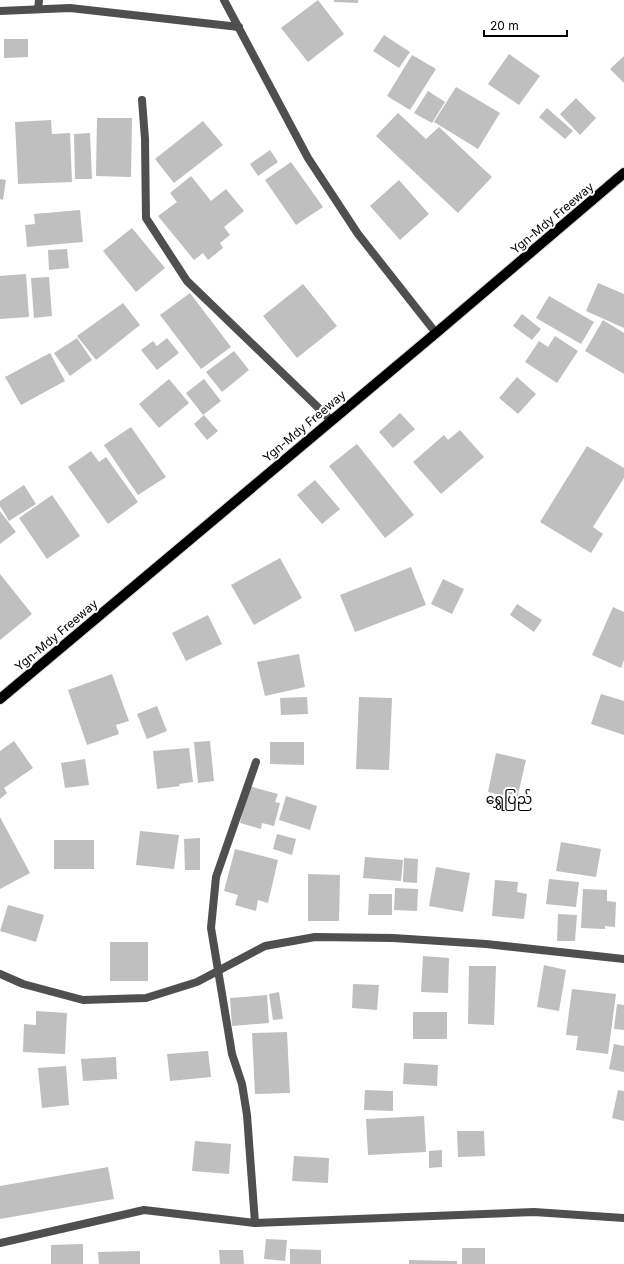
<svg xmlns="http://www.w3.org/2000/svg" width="624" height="1264" font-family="Inter,'Noto Sans Myanmar',sans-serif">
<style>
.building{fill:#bfbfbf}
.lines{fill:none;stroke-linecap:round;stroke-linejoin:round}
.primary-casing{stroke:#dbdbdb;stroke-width:12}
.lane{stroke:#4f4f4f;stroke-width:8}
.street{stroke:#4f4f4f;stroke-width:8}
.primary{stroke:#000;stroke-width:10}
.labels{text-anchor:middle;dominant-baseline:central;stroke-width:4;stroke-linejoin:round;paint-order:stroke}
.street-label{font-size:12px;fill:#000;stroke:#fff}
.quarter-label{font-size:14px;fill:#000;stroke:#fff}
</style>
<rect width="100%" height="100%" fill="#fff"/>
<g class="building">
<polygon points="318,0 344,34 308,62 281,28"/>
<polygon points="334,0 358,0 358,3 334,2"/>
<polygon points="384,35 410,52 399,68 373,51"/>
<polygon points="4,39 28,39 28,57 4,58"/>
<polygon points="509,54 540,76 519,105 488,84"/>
<polygon points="412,55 436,69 410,110 387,96"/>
<polygon points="624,56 624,83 610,69"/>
<polygon points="456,87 500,113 478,149 434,122"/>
<polygon points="428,91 445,102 432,123 414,113"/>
<polygon points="576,98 596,118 580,135 560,114"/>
<polygon points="547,108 573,131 565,139 539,117"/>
<polygon points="398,113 426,139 439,127 492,177 458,213 376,136"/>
<polygon points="97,118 132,118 131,177 96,176"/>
<polygon points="51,120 52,134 70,133 72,182 18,184 15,122"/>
<polygon points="203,121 223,145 174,183 155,159"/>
<polygon points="90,133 92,179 75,179 74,134"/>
<polygon points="270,150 278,162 258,176 250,164"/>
<polygon points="291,162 323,207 296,225 265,180"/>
<polygon points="191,176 211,201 226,189 244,211 224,227 230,235 220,243 223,248 208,260 203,253 194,260 158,216 177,202 170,193"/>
<polygon points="0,179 6,180 3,200 0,199"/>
<polygon points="399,180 429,214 400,240 370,206"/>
<polygon points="80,210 83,242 27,247 25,225 35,224 34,214"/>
<polygon points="132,228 165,268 136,292 103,251"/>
<polygon points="67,249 69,268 49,270 48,250"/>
<polygon points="26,274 29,317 0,319 0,276"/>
<polygon points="49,277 52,316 34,318 31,278"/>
<polygon points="598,283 624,294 624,328 586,311"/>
<polygon points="303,284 337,326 297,358 263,316"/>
<polygon points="190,293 231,347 201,369 160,315"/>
<polygon points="549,296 594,322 581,344 536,318"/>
<polygon points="123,303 140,325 96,360 77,336"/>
<polygon points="522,314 541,329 532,340 513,326"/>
<polygon points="603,320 624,333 624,374 585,351"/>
<polygon points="555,336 578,351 557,383 525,362 539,341 548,347"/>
<polygon points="77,338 92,360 70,376 54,353"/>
<polygon points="167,338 179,353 157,370 141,350 153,341 157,346"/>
<polygon points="234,351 249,370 222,392 206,372"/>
<polygon points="50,353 65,381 21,405 5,377"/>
<polygon points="517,377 536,394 518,414 499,398"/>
<polygon points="169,379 189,403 159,428 139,404"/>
<polygon points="204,379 221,401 203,415 186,393"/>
<polygon points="400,413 415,429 393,448 379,432"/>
<polygon points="204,415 218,431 207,440 194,424"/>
<polygon points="131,427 166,477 138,495 104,445"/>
<polygon points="460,430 484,457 441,494 413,462 444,435 448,440"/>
<polygon points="357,444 414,515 385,538 329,466"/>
<polygon points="587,446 624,468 624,478 593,527 603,534 591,553 540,522"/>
<polygon points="91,451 99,462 106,457 138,502 108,524 68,467"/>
<polygon points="315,480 340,509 322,524 297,495"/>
<polygon points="24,485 36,504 9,521 0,506 0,501"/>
<polygon points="52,495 80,536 47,559 19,518"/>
<polygon points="0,511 16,532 0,544"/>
<polygon points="280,558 302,598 254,625 231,585"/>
<polygon points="411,567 426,605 355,632 340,595"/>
<polygon points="0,574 32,614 0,640"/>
<polygon points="443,579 464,589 452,614 431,604"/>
<polygon points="517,604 542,620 534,632 510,615"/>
<polygon points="613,607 624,612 624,660 621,668 592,655"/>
<polygon points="208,615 222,644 186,661 172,633"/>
<polygon points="299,654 305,687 265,696 257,662"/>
<polygon points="112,674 129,721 116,725 119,734 87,745 68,690"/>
<polygon points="601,694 624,701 624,735 591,724"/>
<polygon points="307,697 308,714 281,715 280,698"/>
<polygon points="359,697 392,698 389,770 356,769"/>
<polygon points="157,706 167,731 147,739 137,714"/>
<polygon points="14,741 33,768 4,788 7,793 0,799 0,751"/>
<polygon points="210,741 214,781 198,783 194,742"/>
<polygon points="270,742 304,742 304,765 270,764"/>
<polygon points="189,748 193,782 179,784 180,786 157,789 153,751"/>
<polygon points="496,753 526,760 517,799 488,792"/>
<polygon points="85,759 89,785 65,788 61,763"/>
<polygon points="249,786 278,794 275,802 280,803 274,826 262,823 261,829 240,823"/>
<polygon points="286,796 317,806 310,830 279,820"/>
<polygon points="0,817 30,873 0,889"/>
<polygon points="140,831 179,835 174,869 136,865"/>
<polygon points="277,834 296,839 292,855 273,849"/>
<polygon points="200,838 200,870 185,870 184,839"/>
<rect x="54" y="840" width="40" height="29"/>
<polygon points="561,842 601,849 596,877 556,871"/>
<polygon points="235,849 278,860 268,903 258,900 256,911 235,905 238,895 224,891"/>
<polygon points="365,857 403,860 401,881 363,878"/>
<polygon points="404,858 418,859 417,883 403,882"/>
<polygon points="436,867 470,873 463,912 429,906"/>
<polygon points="308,874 340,875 339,921 308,921"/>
<polygon points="549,879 579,882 576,907 546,904"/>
<polygon points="495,880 518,882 517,892 527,894 524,919 492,916"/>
<polygon points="395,888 418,889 417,911 394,910"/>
<polygon points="583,889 607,890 607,901 616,902 615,927 605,926 605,929 581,928"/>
<polygon points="369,894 392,894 392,915 368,915"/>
<polygon points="8,905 44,915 36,942 0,931"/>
<polygon points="558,914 577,915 575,941 557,941"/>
<rect x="110" y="942" width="38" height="39"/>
<polygon points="423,956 449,958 448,993 421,992"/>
<polygon points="544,965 566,970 559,1011 537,1007"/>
<polygon points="469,966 496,966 494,1025 468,1024"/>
<polygon points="353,984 379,985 377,1010 352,1008"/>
<polygon points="572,989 616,994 608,1054 576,1050 578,1036 566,1035"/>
<polygon points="279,992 283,1019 273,1020 269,994"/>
<polygon points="267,995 269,1023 232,1026 230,998"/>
<polygon points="617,1004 624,1005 624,1030 614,1029"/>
<polygon points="36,1011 67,1013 65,1054 23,1052 24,1024 36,1025"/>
<rect x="413" y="1012" width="34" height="27"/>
<polygon points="287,1032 290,1093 255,1094 252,1033"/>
<polygon points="614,1044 624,1046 624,1072 609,1069"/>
<polygon points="208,1051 211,1077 170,1081 167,1054"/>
<polygon points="116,1057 117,1079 83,1081 81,1059"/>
<polygon points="404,1063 438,1065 437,1086 403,1084"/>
<polygon points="66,1066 69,1105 42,1108 38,1068"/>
<polygon points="365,1090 393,1091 393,1111 364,1110"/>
<polygon points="618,1090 624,1091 624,1121 612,1118"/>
<polygon points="424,1116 426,1152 368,1155 366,1119"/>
<polygon points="457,1131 484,1131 485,1156 458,1157"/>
<polygon points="195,1141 231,1144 229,1174 192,1171"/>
<polygon points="442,1150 442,1167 429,1168 429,1151"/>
<polygon points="294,1156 329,1158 328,1183 292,1181"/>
<polygon points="108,1167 114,1199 0,1219 0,1186"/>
<polygon points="266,1239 287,1240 285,1261 264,1259"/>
<polygon points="83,1244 83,1264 51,1264 51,1245"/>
<rect x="462" y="1248" width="23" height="16"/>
<polygon points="290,1249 321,1250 321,1264 290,1264"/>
<polygon points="219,1250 243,1250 244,1264 220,1264"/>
<polygon points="140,1251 140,1264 99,1264 98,1252"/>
<polygon points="409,1260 457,1261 457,1264 409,1264"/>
</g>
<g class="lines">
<g class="primary-casing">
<polyline id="primary" points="0,699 436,333 624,173"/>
</g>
<g class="lane">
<polyline points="38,9 39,0"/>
<polyline points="142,100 145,139 146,218 187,281 331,420"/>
</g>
<g class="street">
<polyline points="224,0 308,158 358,234 436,333"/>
<polyline points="0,11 70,8 239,27"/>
<polyline points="256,762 216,877 211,928 232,1054 242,1084 247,1115 255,1223 534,1212 624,1218"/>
<polyline points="0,974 23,984 83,1000 146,998 197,982 265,946 315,937 393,938 486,944 624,959"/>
<polyline points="0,1243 144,1210 255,1223"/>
</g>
<use href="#primary" class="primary"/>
</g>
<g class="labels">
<g class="street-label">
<text transform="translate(552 218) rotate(-40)">Ygn-Mdy Freeway</text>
<text transform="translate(304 426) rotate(-40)">Ygn-Mdy Freeway</text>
<text transform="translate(56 635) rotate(-40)">Ygn-Mdy Freeway</text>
</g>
<g class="quarter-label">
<text x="509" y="798">ရွှေပြည်</text>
</g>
</g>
<path d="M484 30v6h83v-6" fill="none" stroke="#000000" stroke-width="2"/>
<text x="490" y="30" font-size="12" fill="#000000" stroke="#ffffff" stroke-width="3" paint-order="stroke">20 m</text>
</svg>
